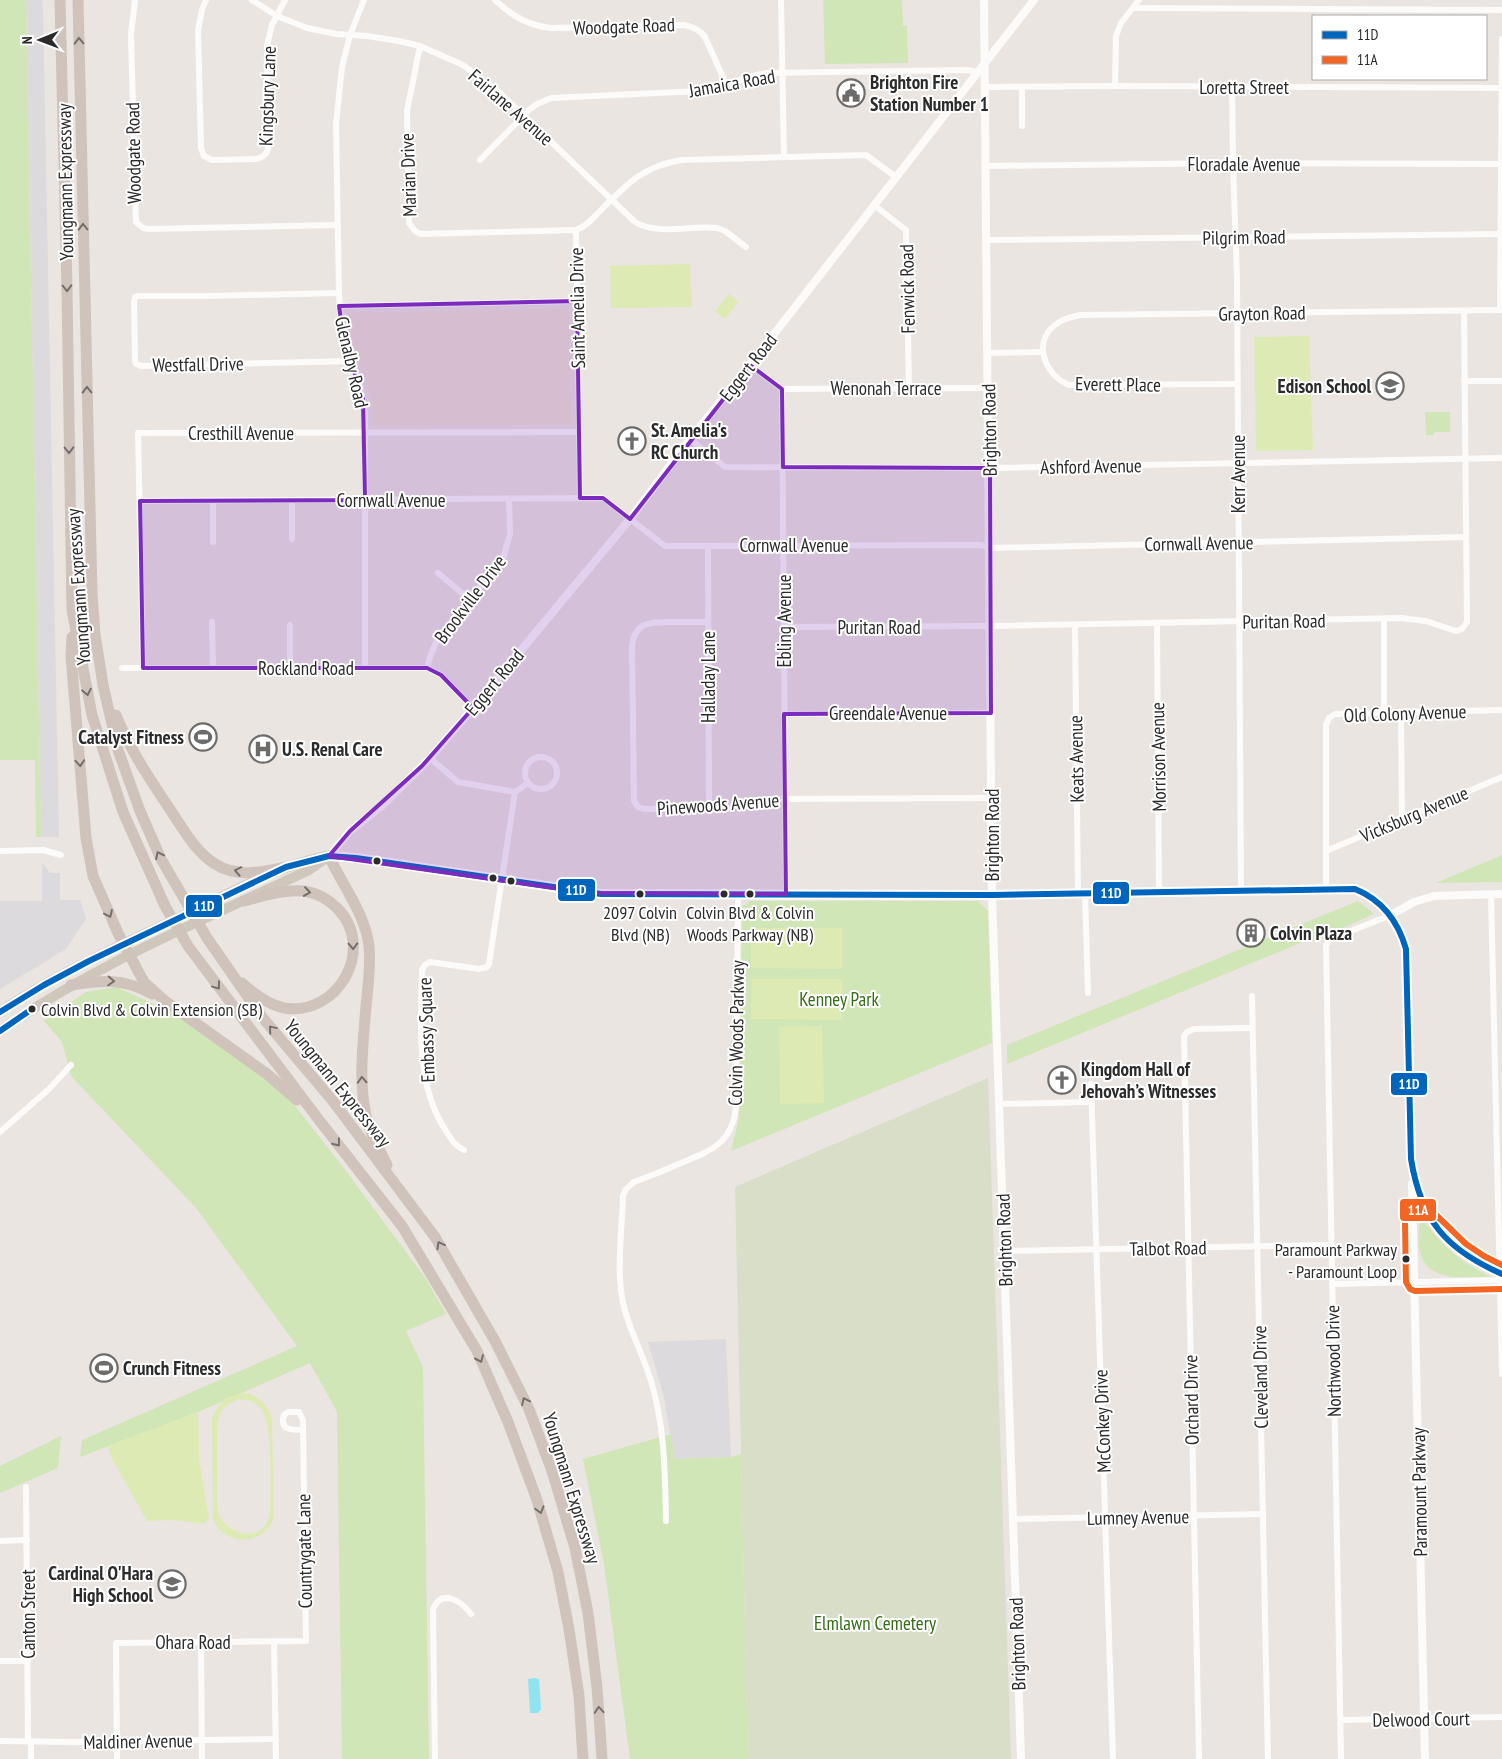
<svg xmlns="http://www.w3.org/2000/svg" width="1502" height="1759" font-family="'PT Sans Narrow',sans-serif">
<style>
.industrial{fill:#dcdadc}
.education{fill:#ede2d4}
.green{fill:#d1e6b7}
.cemetery{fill:#d8dec7}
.pitch{fill:#deeab4;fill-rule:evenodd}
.water{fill:#90e4ef}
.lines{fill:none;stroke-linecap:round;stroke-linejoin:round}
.minor{stroke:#fcfbfa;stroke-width:6}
.tertiary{stroke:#fcfbfa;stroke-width:8}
.primary{stroke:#cfc7bb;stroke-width:10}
.motorway{stroke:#d0c3bc;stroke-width:11}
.bus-1-casing{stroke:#fff;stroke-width:10}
.bus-2-casing{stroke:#fff;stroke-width:10}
.bus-1{stroke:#0065bd;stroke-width:6}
.bus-2{stroke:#f26522;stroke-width:6}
.oneway{stroke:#756f6c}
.marked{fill:#7b2cbf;fill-opacity:0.2;stroke:#7b2cbf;stroke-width:4;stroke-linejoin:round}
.bus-dot{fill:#2b2b2b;stroke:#fff;stroke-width:2}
.labels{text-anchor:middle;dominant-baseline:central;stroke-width:4;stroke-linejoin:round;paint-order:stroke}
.bus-label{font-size:18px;fill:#2b2b2b;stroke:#fff}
.street-label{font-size:19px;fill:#2b2b2b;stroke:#fff}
.poi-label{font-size:19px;font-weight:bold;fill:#2b2b2b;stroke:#fff;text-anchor:start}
.park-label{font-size:19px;fill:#346d16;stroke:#fff}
.line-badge{stroke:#fff;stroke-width:2}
.badge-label{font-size:14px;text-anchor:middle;font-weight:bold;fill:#fff}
</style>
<rect width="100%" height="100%" fill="#eae5e0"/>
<g class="industrial">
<polygon points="26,0 42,0 43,9 59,837 41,837"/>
<polygon points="42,862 50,873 60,873 60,900 80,900 86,919 66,949 0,989 0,901 42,901"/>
<polygon points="726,1339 731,1457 674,1459 664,1397 648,1342"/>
</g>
<polygon class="education" points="569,309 571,424 372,425 371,404 368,385 351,338 347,313"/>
<g class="green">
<polygon points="0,0 26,0 41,837 36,837 35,760 0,760"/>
<polygon points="823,0 902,0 903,26 907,26 908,63 825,64"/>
<polygon points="1425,412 1450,412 1450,432 1434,432 1434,435 1426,435"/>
<polygon points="1502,855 1502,882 1436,883"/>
<polygon points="749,901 978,901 988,911 992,1043 731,1151 739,1118 742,906 747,904"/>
<polygon points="1358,901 1374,914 1312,942 1310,939 1007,1064 1007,1045"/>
<polygon points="116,987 170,1011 251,1067 288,1097 343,1167 426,1279 446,1314 406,1331 423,1367 429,1759 342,1759 337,1412 310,1363 198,1412 80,1457 82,1440 297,1346 196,1208 71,1076 62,1042 44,1021 86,992"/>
<path d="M1421 1223H1425C1447 1249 1457 1260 1489 1276L1488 1277C1462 1277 1426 1283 1419 1249 1418 1242 1419 1233 1419 1226Z"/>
<polygon points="671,1434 674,1459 731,1457 741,1454 748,1759 630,1759 604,1564 583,1459"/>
<polygon points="61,1436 58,1468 0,1493 0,1466"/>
</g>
<polygon class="cemetery" points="988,1078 1011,1759 748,1759 735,1187"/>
<g class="pitch">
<polygon points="690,264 692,307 611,308 610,266"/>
<polygon points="729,294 738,302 725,319 715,311"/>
<polygon points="1309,336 1313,450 1256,451 1254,337"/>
<polygon points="751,928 842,928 842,969 751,968"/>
<polygon points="752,979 842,979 842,1020 751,1019"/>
<polygon points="822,1026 824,1103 780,1104 779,1027"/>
<path d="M249 1393C263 1400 267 1405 272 1419L274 1516C267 1546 223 1548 213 1518L212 1419C220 1399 228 1394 249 1393ZM237 1400C246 1399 255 1401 261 1409 274 1425 270 1493 270 1516 268 1519 267 1524 264 1527 249 1543 220 1528 217 1509V1425C219 1411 224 1406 237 1400Z"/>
<polygon points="198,1412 199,1459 209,1518 203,1524 173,1520 147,1521 111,1457 108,1446"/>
</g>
<polygon class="water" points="534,1678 539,1679 541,1709 538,1713 530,1713 528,1679"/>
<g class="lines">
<g class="minor">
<polyline points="135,0 131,34 136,222 143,228 149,229 338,225"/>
<path d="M206 0 202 10 198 30 201 148 204 156 212 160 257 159C263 157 266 155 268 149L267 45 272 25 285 0"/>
<path d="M252 0 277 16 307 28 336 34 367 36 399 41 420 46 463 65 500 93 635 222C659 236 691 225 717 228L725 231 746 247"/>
<polyline points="364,0 350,35 342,67 336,124 339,293 341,328 344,341 360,384 365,414 365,668"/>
<path d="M495 0C512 16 529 26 552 28L684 25C694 27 700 30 705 37L726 84"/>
<polyline points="781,0 784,157"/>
<polyline points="1133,8 1502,10"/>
<path d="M420 46 407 111 409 223 415 231 420 234 576 230C586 227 593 218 600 211 627 184 643 166 682 160L866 155 896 177"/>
<polyline points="1115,86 1116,36 1121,23 1139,0"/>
<polyline points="985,87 1115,86 1502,88"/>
<polyline points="1232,87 1233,163 1237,279 1241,891"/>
<polyline points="1022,126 1022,87"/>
<path d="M480 160 530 109 537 104 551 98 700 91C723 88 744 76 768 73L967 70 978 72"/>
<polyline points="987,166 1233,163 1502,164"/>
<polyline points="874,205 906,230 909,388"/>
<polyline points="576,230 580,498"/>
<polyline points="986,240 1502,234"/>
<polyline points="339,293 206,296 139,296 135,297 134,302 135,361 136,364 141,366 352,361"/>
<polyline points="339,306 577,301"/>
<polyline points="1500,310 1502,39"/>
<polyline points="988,353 1043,352"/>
<polyline points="750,365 782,389 786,894"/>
<polyline points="1464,381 1502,381"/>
<path d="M1237 384 1069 385C1045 375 1032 343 1055 325 1062 319 1071 317 1080 315L1502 310"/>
<polyline points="782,389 989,388"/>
<polyline points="690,439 725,467 990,468 1502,458"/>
<polyline points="292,500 292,539"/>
<polyline points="140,501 603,498 665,546 981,545 990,548 1466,537"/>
<polyline points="213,542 213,501"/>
<polyline points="708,546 709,809"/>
<polyline points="438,573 470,600"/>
<polyline points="212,622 213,668"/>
<path d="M708 622C697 622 686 622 675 622 655 622 634 620 632 646L634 801 638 807 644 809 725 808 774 799 991 798"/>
<polyline points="1157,623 1159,892"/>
<polyline points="290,625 290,668"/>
<polyline points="1075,625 1078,893"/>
<polyline points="784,627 991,626 1401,618 1426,621 1456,631 1462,629 1467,622 1464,311"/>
<polyline points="122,668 427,668 441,675 473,708"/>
<polyline points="143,668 138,433 579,432"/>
<polyline points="427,668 430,657 437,640 503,559 510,534 509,499"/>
<polyline points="1401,712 1402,819"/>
<polyline points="1384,713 1384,619"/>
<polyline points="784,714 991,713"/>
<circle cx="541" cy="773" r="16"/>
<polyline points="430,758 458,782 515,792"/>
<polyline points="515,792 528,783"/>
<polyline points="0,851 43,850 61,855"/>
<polyline points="1326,851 1502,777"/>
<polyline points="1326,889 1326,725 1329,718 1335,714 1502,710"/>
<polyline points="1085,893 1088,993"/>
<polyline points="1491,894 1502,1374"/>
<polyline points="1252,996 1268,1759"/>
<polyline points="1091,1084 1113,1759"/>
<polyline points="999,1104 1091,1102"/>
<polyline points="0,1132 49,1089 71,1065"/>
<path d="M464 1150C455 1146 451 1139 446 1131 415 1085 421 1023 422 970L425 965 430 962 479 969 487 967 489 964 515 792"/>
<polyline points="1004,1251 1331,1245"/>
<polyline points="1332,1284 1502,1280"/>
<polyline points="26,1487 28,1741"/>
<polyline points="1013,1519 1263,1514"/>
<path d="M666 1521C665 1474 665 1427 651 1381 643 1354 629 1330 623 1303 616 1268 622 1231 623 1196L626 1189 634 1182C650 1176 666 1170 681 1163 712 1150 733 1143 736 1106L738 895"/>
<polyline points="0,1541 27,1540"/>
<polyline points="201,1642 202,1759"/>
<polyline points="274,1642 276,1759"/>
<polyline points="0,1661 28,1661"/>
<polyline points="1341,1720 1502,1717"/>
<polyline points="0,1741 73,1742 276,1739"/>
<polyline points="31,1741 31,1759"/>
<path d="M117 1759 116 1643 306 1641 303 1420 299 1412H288L284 1415C279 1430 291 1430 303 1430"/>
<path d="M435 1759 433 1609C442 1588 461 1601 471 1614"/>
<polyline points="1199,1759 1184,1036 1187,1032 1194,1029 1252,1028"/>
<polyline points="1341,1759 1326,945 1331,939 1391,915"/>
</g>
<g class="tertiary">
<polyline points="984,0 992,895 1021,1759"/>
<path d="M329 856 356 858 601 894 992 895 1348 888C1378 893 1399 921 1406 949L1411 1159C1417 1216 1448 1254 1502 1274"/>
<polyline points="329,856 350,831 383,805 430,758 473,708 630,519 690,439 750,365 1034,0"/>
<polyline points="1391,915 1414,902 1434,896 1502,894"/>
<polyline points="1412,1184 1425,1759"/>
</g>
<g class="primary">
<path d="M0 1012C57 973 120 946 182 916 229 894 275 867 326 856"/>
<path d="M0 1031C95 964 204 920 309 870L329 856"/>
</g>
<g class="motorway">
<polyline points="60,0 67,290 72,610 92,715 123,812 165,906 188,946 319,1120 402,1226 477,1351 508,1422 537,1500 558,1572 569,1629 579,1696 583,1759"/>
<polyline points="78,0 92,593 95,634 103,685 118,750 140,811 161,859 207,938 262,1017 332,1100 435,1237 495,1341 529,1409 552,1471 575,1548 588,1613 597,1687 602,1759"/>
<polyline points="72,637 71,656 86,838 93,876 118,933 138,971 144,982 165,1001 267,1074 297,1100"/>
<path d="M116 715C129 748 148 776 167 805 181 825 194 851 215 864 237 878 263 872 286 867"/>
<path d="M329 856C342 885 365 913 369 946 371 965 368 987 366 1006 363 1046 357 1088 369 1127 374 1140 381 1153 387 1165"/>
<path d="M242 983C253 993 269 1005 284 1008 338 1017 377 948 337 908 328 899 317 893 304 891 285 889 263 896 244 901"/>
<path d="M71 985C103 980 123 978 152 994"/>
</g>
<g class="bus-1-casing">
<g id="bus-1">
<path d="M0 1012 44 985 89 961 286 867 329 856 356 858 601 894 992 895 1355 889C1382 900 1398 921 1406 949L1411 1159C1421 1220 1445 1249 1502 1274"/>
<polyline points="0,1031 32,1009"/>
</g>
</g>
<g class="bus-2-casing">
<path id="bus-2" d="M1502 1265 1484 1256 1466 1244 1431 1210C1420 1208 1411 1211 1405 1222L1406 1282 1410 1289 1415 1291 1502 1289"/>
</g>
<use href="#bus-1" class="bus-1"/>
<use href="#bus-2" class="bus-2"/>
</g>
<defs><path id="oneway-chevron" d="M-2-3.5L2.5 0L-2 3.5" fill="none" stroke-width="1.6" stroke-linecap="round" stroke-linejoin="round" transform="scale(1.25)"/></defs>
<g class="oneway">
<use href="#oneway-chevron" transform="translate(79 41) rotate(-92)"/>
<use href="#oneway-chevron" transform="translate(83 227) rotate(-91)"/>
<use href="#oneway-chevron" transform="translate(67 288) rotate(89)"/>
<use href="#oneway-chevron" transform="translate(87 390) rotate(-91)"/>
<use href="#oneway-chevron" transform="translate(69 450) rotate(89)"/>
<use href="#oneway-chevron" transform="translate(87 692) rotate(79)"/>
<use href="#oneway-chevron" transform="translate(80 763) rotate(86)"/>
<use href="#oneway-chevron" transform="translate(159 855) rotate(-115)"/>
<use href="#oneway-chevron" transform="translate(238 871) rotate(-169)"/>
<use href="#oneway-chevron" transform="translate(307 892) rotate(8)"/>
<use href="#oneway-chevron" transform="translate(109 914) rotate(65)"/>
<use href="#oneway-chevron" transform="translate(353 946) rotate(88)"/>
<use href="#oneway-chevron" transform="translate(111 981) rotate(3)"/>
<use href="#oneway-chevron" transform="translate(217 986) rotate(53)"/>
<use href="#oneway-chevron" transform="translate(272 1029) rotate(-130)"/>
<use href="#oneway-chevron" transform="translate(362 1080) rotate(-93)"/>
<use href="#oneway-chevron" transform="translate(337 1143) rotate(52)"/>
<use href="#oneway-chevron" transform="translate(440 1245) rotate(-119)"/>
<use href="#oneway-chevron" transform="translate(480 1359) rotate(66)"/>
<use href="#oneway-chevron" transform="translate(525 1401) rotate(-116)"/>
<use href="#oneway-chevron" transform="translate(540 1510) rotate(74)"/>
<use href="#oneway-chevron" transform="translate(599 1710) rotate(-94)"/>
</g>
<path class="marked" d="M577 301 580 498H603L630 519 750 365 782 389 783 467 990 468 991 713 784 714 786 894 589 893 329 856 350 831 422 766 473 708 441 675 427 668H143L140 501 365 500 363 399 344 341 339 306Z"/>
<defs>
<g id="civic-ring" transform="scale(1.4375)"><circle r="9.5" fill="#fff" stroke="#6e6c6a" stroke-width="1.5"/><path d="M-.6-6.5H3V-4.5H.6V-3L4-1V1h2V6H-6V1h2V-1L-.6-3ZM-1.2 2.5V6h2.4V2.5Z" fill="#6e6c6a"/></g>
<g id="school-ring" transform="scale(1.4375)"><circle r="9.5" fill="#fff" stroke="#6e6c6a" stroke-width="1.5"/><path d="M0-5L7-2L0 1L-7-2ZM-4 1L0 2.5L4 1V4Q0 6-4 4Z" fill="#6e6c6a"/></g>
<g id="church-ring" transform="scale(1.4375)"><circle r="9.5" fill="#fff" stroke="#6e6c6a" stroke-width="1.5"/><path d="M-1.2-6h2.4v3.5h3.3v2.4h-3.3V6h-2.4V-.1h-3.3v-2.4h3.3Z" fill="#6e6c6a"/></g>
<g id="stadium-ring" transform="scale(1.4375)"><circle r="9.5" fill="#fff" stroke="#6e6c6a" stroke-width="1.5"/><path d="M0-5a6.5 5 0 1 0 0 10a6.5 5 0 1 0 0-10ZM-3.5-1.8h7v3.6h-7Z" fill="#6e6c6a"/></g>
<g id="hospital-ring" transform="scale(1.4375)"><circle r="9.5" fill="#fff" stroke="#6e6c6a" stroke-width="1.5"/><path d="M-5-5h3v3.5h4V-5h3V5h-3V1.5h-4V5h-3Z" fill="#6e6c6a"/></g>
<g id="building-ring" transform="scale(1.4375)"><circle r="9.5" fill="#fff" stroke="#6e6c6a" stroke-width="1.5"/><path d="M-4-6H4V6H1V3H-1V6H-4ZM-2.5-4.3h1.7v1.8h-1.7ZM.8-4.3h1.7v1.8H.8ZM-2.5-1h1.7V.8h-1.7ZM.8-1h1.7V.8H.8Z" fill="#6e6c6a"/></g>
</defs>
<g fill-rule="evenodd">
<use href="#civic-ring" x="851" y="93"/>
<use href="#school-ring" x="1390" y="386"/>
<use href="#church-ring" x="632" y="441"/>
<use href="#stadium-ring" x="203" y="737"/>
<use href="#hospital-ring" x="263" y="749"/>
<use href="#building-ring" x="1251" y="933"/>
<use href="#church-ring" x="1062" y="1080"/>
<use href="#stadium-ring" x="104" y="1368"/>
<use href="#school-ring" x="172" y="1584"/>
</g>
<g class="bus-dot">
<circle cx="377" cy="861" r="4.5"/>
<circle cx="493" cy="878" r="4.5"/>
<circle cx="511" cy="881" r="4.5"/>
<circle cx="640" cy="894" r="4.5"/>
<circle cx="724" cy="894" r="4.5"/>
<circle cx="750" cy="894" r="4.5"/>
<circle cx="32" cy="1009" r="4.5"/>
<circle cx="1406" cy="1259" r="4.5"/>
</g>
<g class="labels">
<g class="bus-label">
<text x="640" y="912">2097 Colvin<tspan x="640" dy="22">Blvd (NB)</tspan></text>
<text x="750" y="912">Colvin Blvd &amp; Colvin<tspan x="750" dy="22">Woods Parkway (NB)</tspan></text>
<text x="41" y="1009" text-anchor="start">Colvin Blvd &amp; Colvin Extension (SB)</text>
<text x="1397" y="1249" text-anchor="end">Paramount Parkway<tspan x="1397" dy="22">- Paramount Loop</tspan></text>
</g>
<g class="street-label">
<text transform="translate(624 26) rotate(-2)">Woodgate Road</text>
<text transform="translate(732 83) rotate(-10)">Jamaica Road</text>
<text x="1244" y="87">Loretta Street</text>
<text transform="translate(267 96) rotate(-88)">Kingsbury Lane</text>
<text transform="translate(511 107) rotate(41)">Fairlane Avenue</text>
<text transform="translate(133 153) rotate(-91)">Woodgate Road</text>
<text x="1244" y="164">Floradale Avenue</text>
<text transform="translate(408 175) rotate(-92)">Marian Drive</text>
<text transform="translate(65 182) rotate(-91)">Youngmann Expressway</text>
<text transform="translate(1244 237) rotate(-1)">Pilgrim Road</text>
<text transform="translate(907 289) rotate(-91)">Fenwick Road</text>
<text transform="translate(577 308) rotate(-91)">Saint Amelia Drive</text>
<text transform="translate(1262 313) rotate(-1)">Grayton Road</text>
<text transform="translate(352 362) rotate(77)">Glenalby Road</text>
<text transform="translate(198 364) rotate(-1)">Westfall Drive</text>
<text transform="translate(748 367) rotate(-52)">Eggert Road</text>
<text transform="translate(1118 384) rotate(1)">Everett Place</text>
<text x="886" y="388">Wenonah Terrace</text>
<text transform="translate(989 430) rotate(-91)">Brighton Road</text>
<text x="241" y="433">Cresthill Avenue</text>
<text transform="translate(1091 466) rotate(-1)">Ashford Avenue</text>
<text transform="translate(1238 474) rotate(-90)">Kerr Avenue</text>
<text x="391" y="500">Cornwall Avenue</text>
<text transform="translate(1199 543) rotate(-1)">Cornwall Avenue</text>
<text x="794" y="545">Cornwall Avenue</text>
<text transform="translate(78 587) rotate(-94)">Youngmann Expressway</text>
<text transform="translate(470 599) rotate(-53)">Brookville Drive</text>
<text transform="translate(784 621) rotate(-90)">Ebling Avenue</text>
<text transform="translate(1284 621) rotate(-1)">Puritan Road</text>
<text x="879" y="627">Puritan Road</text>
<text x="306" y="668">Rockland Road</text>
<text transform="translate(708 677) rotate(-90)">Halladay Lane</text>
<text transform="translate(494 682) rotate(-50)">Eggert Road</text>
<text x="888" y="713">Greendale Avenue</text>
<text transform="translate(1405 713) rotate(-2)">Old Colony Avenue</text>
<text transform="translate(1158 757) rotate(-91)">Morrison Avenue</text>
<text transform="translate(1076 759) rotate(-91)">Keats Avenue</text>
<text transform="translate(718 804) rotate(-4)">Pinewoods Avenue</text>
<text transform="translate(1414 814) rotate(-23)">Vicksburg Avenue</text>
<text transform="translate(992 835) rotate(-90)">Brighton Road</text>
<text transform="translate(426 1030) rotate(-92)">Embassy Square</text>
<text transform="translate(736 1033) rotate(-89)">Colvin Woods Parkway</text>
<text transform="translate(338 1083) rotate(51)">Youngmann Expressway</text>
<text transform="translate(1004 1240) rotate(-92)">Brighton Road</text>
<text transform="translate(1168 1248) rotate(-1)">Talbot Road</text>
<text transform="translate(1333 1361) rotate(-91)">Northwood Drive</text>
<text transform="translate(1260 1377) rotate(-91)">Cleveland Drive</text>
<text transform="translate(1191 1400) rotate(-91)">Orchard Drive</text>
<text transform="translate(1102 1421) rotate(-92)">McConkey Drive</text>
<text transform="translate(572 1488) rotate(73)">Youngmann Expressway</text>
<text transform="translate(1419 1492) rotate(-91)">Paramount Parkway</text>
<text transform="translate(1138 1517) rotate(-1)">Lumney Avenue</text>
<text transform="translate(304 1551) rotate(-91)">Countrygate Lane</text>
<text transform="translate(28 1614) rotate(-90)">Canton Street</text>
<text x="193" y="1642">Ohara Road</text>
<text transform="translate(1017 1644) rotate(-92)">Brighton Road</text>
<text transform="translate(1421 1719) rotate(-1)">Delwood Court</text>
<text transform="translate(138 1741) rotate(-1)">Maldiner Avenue</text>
</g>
<g class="poi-label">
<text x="870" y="82">Brighton Fire<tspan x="870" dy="22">Station Number 1</tspan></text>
<text x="1371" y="386" text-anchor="end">Edison School</text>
<text x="651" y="430">St. Amelia's<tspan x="651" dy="22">RC Church</tspan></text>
<text x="184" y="737" text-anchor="end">Catalyst Fitness</text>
<text x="282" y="749">U.S. Renal Care</text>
<text x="1270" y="933">Colvin Plaza</text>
<text x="1081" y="1069">Kingdom Hall of<tspan x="1081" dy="22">Jehovah’s Witnesses</tspan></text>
<text x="123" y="1368">Crunch Fitness</text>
<text x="153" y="1573" text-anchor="end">Cardinal O'Hara<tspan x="153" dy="22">High School</tspan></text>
</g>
<g class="park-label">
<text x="839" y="999">Kenney Park</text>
<text x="875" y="1623">Elmlawn Cemetery</text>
</g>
</g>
<g class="line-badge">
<rect x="557" y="878" width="39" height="24" rx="5" fill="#0065bd"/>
<rect x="1092" y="881" width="38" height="24" rx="5" fill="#0065bd"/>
<rect x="185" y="894" width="38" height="24" rx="5" fill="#0065bd"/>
<rect x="1390" y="1072" width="38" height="24" rx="5" fill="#0065bd"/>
<rect x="1399" y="1198" width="38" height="24" rx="5" fill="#f26522"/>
</g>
<g class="badge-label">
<text x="576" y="895">11D</text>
<text x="1111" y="898">11D</text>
<text x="204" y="911">11D</text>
<text x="1409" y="1089">11D</text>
<text x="1418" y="1215">11A</text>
</g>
<rect x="1312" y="15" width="175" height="65" fill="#ffffff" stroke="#aaaaaa"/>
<rect x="1322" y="31" width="25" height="8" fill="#0065bd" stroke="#aaaaaa"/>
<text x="1357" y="40" font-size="15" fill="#2b2b2b">11D</text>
<rect x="1322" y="56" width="25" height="8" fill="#f26522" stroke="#aaaaaa"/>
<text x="1357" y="65" font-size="15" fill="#2b2b2b">11A</text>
<g transform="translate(40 40) rotate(269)" stroke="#ffffff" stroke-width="4" paint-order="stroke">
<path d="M0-4L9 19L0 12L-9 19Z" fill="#2b2b2b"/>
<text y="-8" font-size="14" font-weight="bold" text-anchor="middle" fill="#2b2b2b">N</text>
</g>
</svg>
